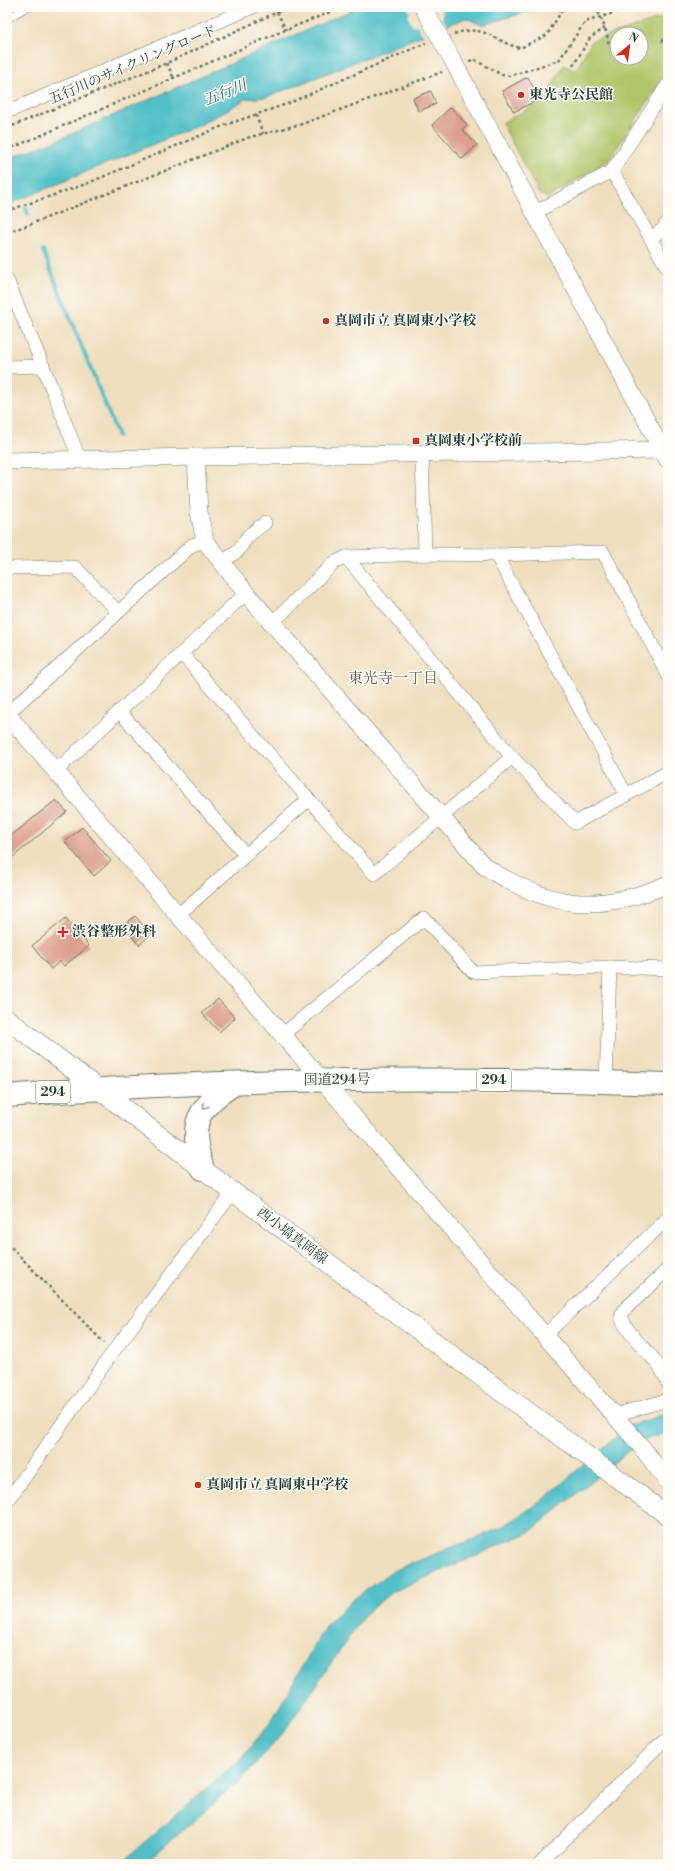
<svg xmlns="http://www.w3.org/2000/svg" width="675" height="1871" font-family="'Libre Bodoni','Noto Serif JP',serif">
<style>
.green{fill:#b0c468;stroke:#68804e;fill-rule:evenodd}
.water{fill:#51bfc8;stroke:#387e7e}
.pier{fill:#f0dfbf}
.lines{fill:none;stroke-linecap:round;stroke-linejoin:round}
.stream{stroke:#51bfc8;stroke-width:4}
.building{fill:#dc9f8d}
.service-casing{stroke:#687665;stroke-width:8}
.minor-casing{stroke:#687665;stroke-width:14}
.tertiary-casing{stroke:#687665;stroke-width:18}
.secondary-casing{stroke:#687665;stroke-width:20}
.trunk-casing{stroke:#687665;stroke-width:24}
.path{stroke:#687665;stroke-width:2.5;stroke-dasharray:3 3;stroke-linecap:butt}
.service{stroke:#fff;stroke-width:7}
.minor{stroke:#fff;stroke-width:13}
.tertiary{stroke:#fff;stroke-width:17}
.secondary{stroke:#fff;stroke-width:19}
.trunk{stroke:#fff;stroke-width:22}
.tertiary-bridge-casing{stroke:#687665;stroke-width:18;stroke-linecap:butt}
.tertiary-bridge{stroke:#fff;stroke-width:17}
.oneway{stroke:#8f9e9a}
.poi-dot{fill:#c8321e;stroke:#fdfcf7;stroke-width:1.5}
.labels{text-anchor:middle;dominant-baseline:central;stroke-width:3;stroke-linejoin:round;paint-order:stroke}
.shield{fill:#fdfcf7;stroke:#62766e;stroke-width:1}
.shield-label{font-size:13px;font-weight:bold;fill:#1f3d34}
.street-label{font-size:14px;fill:#1f3d34;stroke:#fdfcf7}
.poi-label{font-size:14px;font-weight:bold;fill:#1f3d34;stroke:#fdfcf7;text-anchor:start}
.water-label{font-size:15px;font-style:italic;fill:#2e6460;stroke:#fdfcf7}
.neighbourhood-label{font-size:15px;fill:#615f53;stroke:#fdfcf7}
</style>
<rect width="100%" height="100%" fill="#fdfcf7"/>
<filter id="ink" filterUnits="userSpaceOnUse"><feTurbulence type="fractalNoise" baseFrequency=".025" numOctaves="2"/><feDisplacementMap in="SourceGraphic" scale="8" xChannelSelector="R" yChannelSelector="G"/><feConvolveMatrix kernelMatrix="1 2 1 2 8 2 1 2 1" color-interpolation-filters="sRGB"/></filter>
<filter id="wash" filterUnits="userSpaceOnUse"><feTurbulence type="fractalNoise" baseFrequency=".012" numOctaves="4" result="noise"/><feDisplacementMap in="SourceGraphic" scale="16" xChannelSelector="R" yChannelSelector="G"/><feGaussianBlur stdDeviation="0.9" result="paint"/><feColorMatrix in="noise" values="0 0 0 0 0 0 0 0 0 0 0 0 0 0 0 0 0 1.4 0 .05"/><feComposite in="paint" operator="in"/></filter>
<g filter="url(#wash)">
<rect width="100%" height="100%" fill="#f0dfbf"/>
<path class="green" d="M668 16V71L609 160 548 198 539 194 502 123 543 101 564 65 575 71 592 41ZM617 34H641V58H617Z"/>
<g class="water">
<polygon points="359,7 543,7 482,25 466,18 267,97 246,99 202,124 7,205 7,159 55,141"/>
<polygon points="668,1413 668,1432 645,1440 627,1452 530,1532 392,1592 365,1614 283,1733 243,1778 144,1864 119,1864 240,1760 270,1723 326,1625 355,1598 395,1570 503,1527 540,1502 630,1425"/>
</g>
<polygon class="pier" points="407,7 440,7 443,13 442,17 448,28 424,37 417,25 412,25 408,17 410,12"/>
<g class="lines">
<g class="stream">
<polyline points="26,208 28,215"/>
<polyline points="43,251 118,436"/>
</g>
</g>
<g id="blocks">
<g class="building">
<polygon points="528,77 539,99 514,112 502,91"/>
<polygon points="431,91 436,104 418,111 413,98"/>
<polygon points="451,107 467,125 462,129 477,145 462,159 432,125"/>
<polygon points="56,800 67,812 7,862 7,839"/>
<polygon points="82,827 111,861 94,876 65,842"/>
<polygon points="135,916 151,934 139,945 123,926"/>
<polygon points="66,918 89,946 64,966 60,961 51,969 32,946"/>
<polygon points="218,999 235,1018 219,1032 202,1013"/>
</g>
</g>
</g>
<g filter="url(#ink)">
<use href="#blocks" fill-opacity="0" stroke="#687665" stroke-width="1"/>
<g class="lines">
<g class="service-casing">
<polyline id="service" points="7,19 27,7"/>
</g>
<g class="minor-casing">
<g id="minor">
<polyline points="7,112 253,7"/>
<polyline points="612,171 668,269"/>
<polyline points="534,213 612,171 668,84"/>
<polyline points="651,238 662,230 668,222"/>
<polyline points="7,280 43,366 80,460"/>
<polyline points="7,367 43,366"/>
<polyline points="422,454 425,554"/>
<polyline points="496,555 626,794"/>
<polyline points="346,557 512,757 575,823 668,772"/>
<polyline points="222,562 238,551 248,536 265,523"/>
<polyline points="7,568 75,567 118,612"/>
<polyline points="272,623 334,563 346,557 425,554 496,555 603,552 668,675"/>
<polyline points="182,654 374,874 512,757"/>
<polyline points="119,711 246,855"/>
<polyline points="7,714 192,545 205,541"/>
<polyline points="55,772 246,593"/>
<polyline points="178,915 308,800"/>
<polyline points="282,1035 424,918 473,972 610,967 668,969"/>
<polyline points="606,1082 610,967"/>
<path d="M668 1273 666 1271 624 1310 621 1317C631 1342 660 1357 668 1384"/>
<polyline points="544,1336 668,1218"/>
<polyline points="614,1415 668,1400"/>
<polyline points="7,1502 113,1352 233,1192"/>
<polyline points="540,1864 668,1736"/>
</g>
</g>
<g class="tertiary-casing">
<g id="tertiary">
<polyline points="453,61 667,459"/>
<path d="M196 457 199 512 205 541 246 593 484 866C548 908 597 915 668 884"/>
<polyline points="7,461 196,457 668,450"/>
<polyline points="7,714 178,915 640,1445 668,1482"/>
</g>
</g>
<g class="secondary-casing">
<polyline id="secondary" points="7,1019 233,1192 668,1516"/>
</g>
<g class="trunk-casing">
<g id="trunk">
<path d="M7 1096C227 1077 448 1076 668 1084"/>
<path d="M203 1169C188 1123 196 1108 236 1083"/>
</g>
</g>
<g class="path">
<polyline points="596,7 605,28 610,47"/>
<polyline points="277,12 286,30"/>
<path d="M454 34C485 23 492 41 520 48L547 35 564 7"/>
<polyline points="662,42 668,33"/>
<polyline points="469,61 475,60 502,75 510,76 559,60 585,22 633,7"/>
<polyline points="167,63 174,79"/>
<polyline points="573,66 590,38 605,28"/>
<polyline points="256,115 263,134"/>
<polyline points="7,128 167,63 288,7"/>
<polyline points="7,150 278,33 343,7"/>
<polyline points="7,211 86,184 225,125 287,104 426,43"/>
<polyline points="7,232 26,226 250,137 302,124 442,72"/>
<polyline points="7,1243 104,1343"/>
</g>
<use href="#service" class="service"/>
<use href="#minor" class="minor"/>
<use href="#tertiary" class="tertiary"/>
<use href="#secondary" class="secondary"/>
<use href="#trunk" class="trunk"/>
<g class="tertiary-bridge-casing">
<polyline id="tertiary-bridge" points="423,7 453,61"/>
</g>
<use href="#tertiary-bridge" class="tertiary-bridge"/>
</g>
<defs><path id="oneway-chevron" d="M-2-3.5L2.5 0L-2 3.5" fill="none" stroke-width="1.6" stroke-linecap="round" stroke-linejoin="round"/></defs>
<use class="oneway" href="#oneway-chevron" transform="translate(205 1106) rotate(127)"/>
</g>
<g class="poi-dot">
<circle cx="521" cy="95" r="4"/>
<circle cx="326" cy="321" r="4"/>
<rect x="412" y="437" width="8" height="8" rx="2"/>
<path d="M61 926h4v4h4v4h-4v4h-4v-4h-4v-4h4z"/>
<circle cx="198" cy="1485" r="4"/>
</g>
<g class="labels">
<g class="shield">
<rect x="477" y="1069" width="34" height="22" rx="3"/>
<rect x="36" y="1081" width="34" height="22" rx="3"/>
</g>
<g class="shield-label">
<text x="494" y="1080">294</text>
<text x="53" y="1092">294</text>
</g>
<g class="street-label">
<text transform="translate(133 65) rotate(-23)">五行川のサイクリングロード</text>
<text transform="translate(337 1080) rotate(-1)">国道294号</text>
<text transform="translate(292 1236) rotate(37)">西小塙真岡線</text>
</g>
<g class="poi-label">
<text x="529" y="95">東光寺公民館</text>
<text x="334" y="321">真岡市立 真岡東小学校</text>
<text x="424" y="441">真岡東小学校前</text>
<text x="72" y="932">渋谷整形外科</text>
<text x="206" y="1485">真岡市立 真岡東中学校</text>
</g>
<g class="water-label">
<text transform="translate(225 93) rotate(-22)">五行川</text>
</g>
<g class="neighbourhood-label">
<text x="393" y="678">東光寺一丁目</text>
</g>
</g>
<rect width="675" height="1871" fill="none" stroke="#fdfcf7" stroke-width="24"/>
<g transform="translate(629 46) rotate(29)"><circle r="19" fill="#fdfcf7" stroke="#a4b0a9"/>
<path d="M0-3L7 15L0 10L-7 15Z" fill="#c8321e"/>
<text y="-6" font-size="11" font-weight="bold" text-anchor="middle" fill="#1f3d34">N</text>
</g>
</svg>
